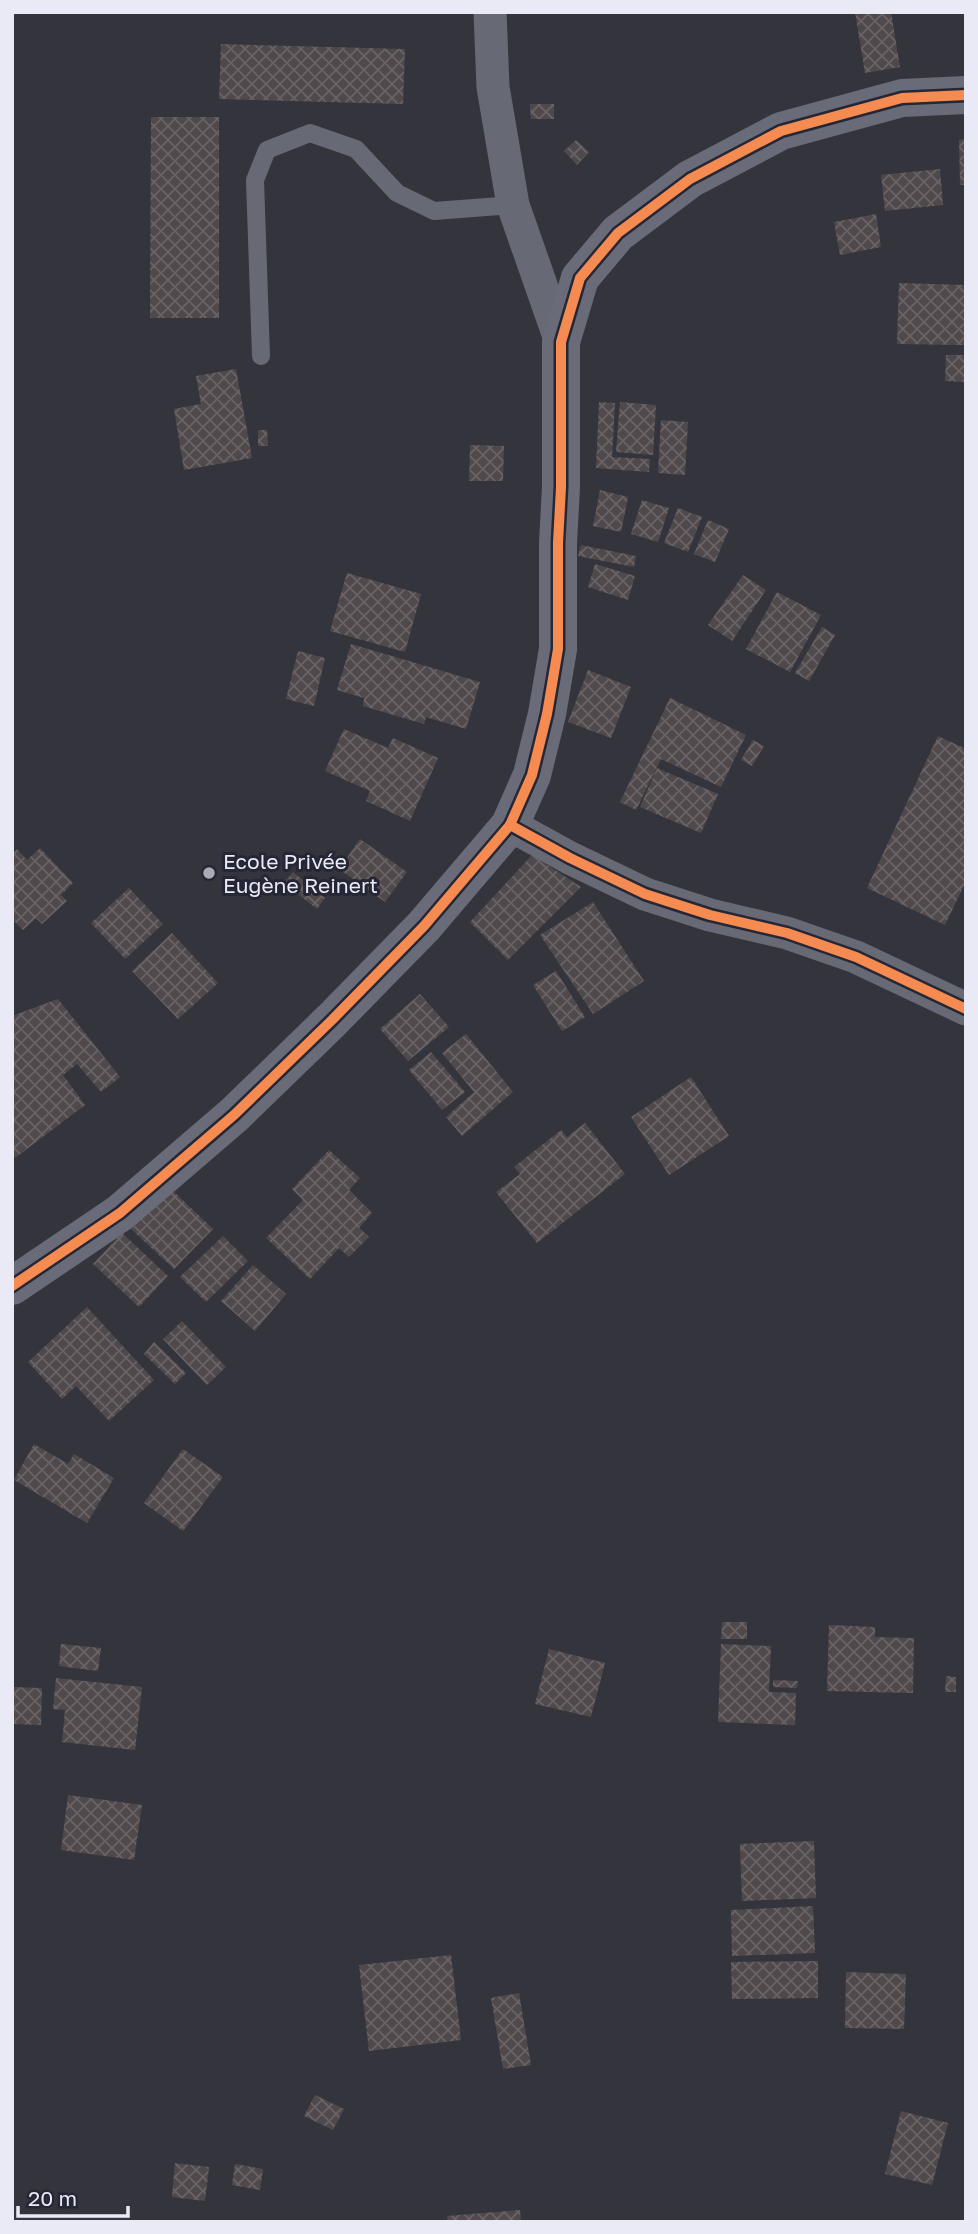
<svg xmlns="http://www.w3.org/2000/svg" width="978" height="2234" font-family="'Golos Text',sans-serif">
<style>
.building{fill:url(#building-cross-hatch)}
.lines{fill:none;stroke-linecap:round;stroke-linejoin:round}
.lane{stroke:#676a74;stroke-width:18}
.street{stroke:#676a74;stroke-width:33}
.secondary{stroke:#696c78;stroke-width:38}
.cycleway-casing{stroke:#262736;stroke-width:15}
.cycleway{stroke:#f68b52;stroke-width:10}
.poi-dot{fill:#aaaab5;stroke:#262736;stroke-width:2.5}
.labels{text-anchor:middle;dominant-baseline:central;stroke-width:6;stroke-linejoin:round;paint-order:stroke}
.poi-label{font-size:21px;fill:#e9eaf5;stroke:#262736;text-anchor:start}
</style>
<defs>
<pattern id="building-cross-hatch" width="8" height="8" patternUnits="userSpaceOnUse" patternTransform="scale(1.75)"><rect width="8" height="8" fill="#50494c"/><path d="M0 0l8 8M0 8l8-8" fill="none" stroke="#696366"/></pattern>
</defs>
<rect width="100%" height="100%" fill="#34343d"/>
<g class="building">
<polygon points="855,12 891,12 900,67 865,73"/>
<polygon points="221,44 405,49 403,104 219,99"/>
<polygon points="530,104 554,104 554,119 531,119"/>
<polygon points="151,117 219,117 219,318 150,318"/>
<polygon points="966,139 966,185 960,185 959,140"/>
<polygon points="576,140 589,152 577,165 564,151"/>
<polygon points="940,169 943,205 885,211 881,175"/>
<polygon points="876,214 881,247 840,255 834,222"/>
<polygon points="899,283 965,285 964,345 897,344"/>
<polygon points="946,355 966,355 966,382 945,381"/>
<polygon points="236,369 252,458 184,470 174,409 201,404 196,376"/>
<polygon points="599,402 615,403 612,457 650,459 649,472 596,468"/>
<polygon points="620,402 656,405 653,455 616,452"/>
<polygon points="661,420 688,422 685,475 658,473"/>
<polygon points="258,430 267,430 268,446 258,446"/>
<polygon points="470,445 504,446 503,481 469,481"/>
<polygon points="600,490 628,497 621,532 593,526"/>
<polygon points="642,500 669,508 658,542 631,534"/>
<polygon points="678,508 702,517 688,552 664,543"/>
<polygon points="708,520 729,529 715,562 694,554"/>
<polygon points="581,545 636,556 634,567 578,556"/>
<polygon points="595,564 635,576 628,600 588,587"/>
<polygon points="347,573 421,594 405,652 330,631"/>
<polygon points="743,575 766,590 732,641 708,625"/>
<polygon points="777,592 821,615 790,672 746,649"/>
<polygon points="822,627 835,635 809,681 795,673"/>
<polygon points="351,644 480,682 466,729 426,717 424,724 363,706 364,698 337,690"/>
<polygon points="298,651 325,658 314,706 286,699"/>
<polygon points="588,670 631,687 611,738 568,722"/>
<polygon points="670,698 746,735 721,787 661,759 636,810 620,802"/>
<polygon points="344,729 388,748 393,738 438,758 410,821 366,801 370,791 325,771"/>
<polygon points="938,736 966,749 966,881 945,925 867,888"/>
<polygon points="753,740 764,746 752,766 741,760"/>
<polygon points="657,768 718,794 701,833 640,807"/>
<polygon points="360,839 407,872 385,902 339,869"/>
<polygon points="40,848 73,883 61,895 67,901 42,924 36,918 23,930 12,919 12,853 17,849 27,860"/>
<polygon points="532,855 581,887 508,960 470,922"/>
<polygon points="293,872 325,898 317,909 284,883"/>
<polygon points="129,888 163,924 125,959 91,923"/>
<polygon points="593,902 644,981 593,1014 540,935"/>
<polygon points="172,933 218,983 178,1019 132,971"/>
<polygon points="556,971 585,1017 562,1031 533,985"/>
<polygon points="420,994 449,1027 408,1061 380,1029"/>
<polygon points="58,999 120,1077 101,1092 77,1064 63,1075 85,1105 15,1158 12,1153 12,1016"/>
<polygon points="466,1034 513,1092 462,1136 446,1117 474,1092 442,1053"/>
<polygon points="431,1052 465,1092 442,1110 409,1070"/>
<polygon points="691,1077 729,1136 669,1175 631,1117"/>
<polygon points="585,1123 625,1174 537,1243 496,1192 520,1174 514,1167 561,1130 567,1137"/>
<polygon points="329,1150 360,1178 349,1190 372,1213 359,1228 369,1237 349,1257 339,1248 310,1279 266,1238 303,1200 292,1189"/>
<polygon points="171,1189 213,1229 174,1269 131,1229"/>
<polygon points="122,1233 168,1276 139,1307 93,1264"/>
<polygon points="223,1236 248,1261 206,1302 180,1277"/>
<polygon points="253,1265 286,1294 255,1331 221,1301"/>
<polygon points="87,1307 154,1380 109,1421 76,1386 62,1399 28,1362"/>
<polygon points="182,1321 226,1367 207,1385 163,1339"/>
<polygon points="154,1342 186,1373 175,1384 144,1354"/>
<polygon points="34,1444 68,1464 74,1454 114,1478 87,1523 14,1480"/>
<polygon points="183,1449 223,1477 183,1531 144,1503"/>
<polygon points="722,1622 747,1622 747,1639 721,1639"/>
<polygon points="829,1625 875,1627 875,1637 914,1638 913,1693 827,1691"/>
<polygon points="61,1644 101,1648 98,1671 59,1666"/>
<polygon points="721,1644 771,1646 769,1692 796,1693 795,1725 718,1722"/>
<polygon points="549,1649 605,1663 591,1717 535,1704"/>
<polygon points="946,1676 956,1677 956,1692 945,1692"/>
<polygon points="56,1678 142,1687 135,1750 62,1742 65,1710 53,1709"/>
<polygon points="773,1680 798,1681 797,1688 773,1687"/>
<polygon points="13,1687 42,1688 41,1725 12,1724"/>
<polygon points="68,1795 142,1805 134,1860 61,1850"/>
<polygon points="814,1841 816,1898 742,1901 740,1844"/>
<polygon points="813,1906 815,1953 732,1956 731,1910"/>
<polygon points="451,1955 461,2040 369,2051 359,1965"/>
<polygon points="818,1961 818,1998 732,1999 731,1962"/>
<polygon points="846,1972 906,1974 904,2029 845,2028"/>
<polygon points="519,1993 531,2065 503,2069 491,1998"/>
<polygon points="315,2095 344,2109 333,2130 304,2116"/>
<polygon points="901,2111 948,2123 932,2185 885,2174"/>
<polygon points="175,2163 209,2167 205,2201 172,2197"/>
<polygon points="235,2164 263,2169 260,2190 232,2185"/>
<polygon points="520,2210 521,2222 448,2222 447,2216"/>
</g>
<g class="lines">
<polyline class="lane" points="261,356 255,180 267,150 310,133 356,149 397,193 434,211 513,205"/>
<g class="street">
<polyline points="490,12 493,87 513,205 561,342"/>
<polyline points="510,825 570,858 645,894 710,915 787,933 856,957 966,1009"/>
</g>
<polyline class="secondary" points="12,1286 120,1213 234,1115 332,1020 424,926 510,825 532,775 547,714 558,649 558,543 561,487 561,342 580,278 618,233 690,179 781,131 902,98 966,95"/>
<g class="cycleway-casing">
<g id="cycleway">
<polyline points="510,825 570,858 645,894 710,915 787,933 856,957 966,1009"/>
<polyline points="12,1286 120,1213 234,1115 332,1020 424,926 510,825 532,775 547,714 558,649 558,543 561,487 561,342 580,278 618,233 690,179 781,131 902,98 966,95"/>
</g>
</g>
<use href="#cycleway" class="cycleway"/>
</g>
<circle class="poi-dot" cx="209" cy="873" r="7"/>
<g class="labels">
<g class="poi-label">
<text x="223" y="861">Ecole Privée<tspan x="223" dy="24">Eugène Reinert</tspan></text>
</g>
</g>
<rect width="978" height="2234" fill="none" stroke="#e9eaf5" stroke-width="28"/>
<path d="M18 2206v10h110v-10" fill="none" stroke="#e9eaf5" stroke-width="3.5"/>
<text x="28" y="2206" font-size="21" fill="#e9eaf5" stroke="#262736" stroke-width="5" paint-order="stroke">20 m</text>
</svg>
